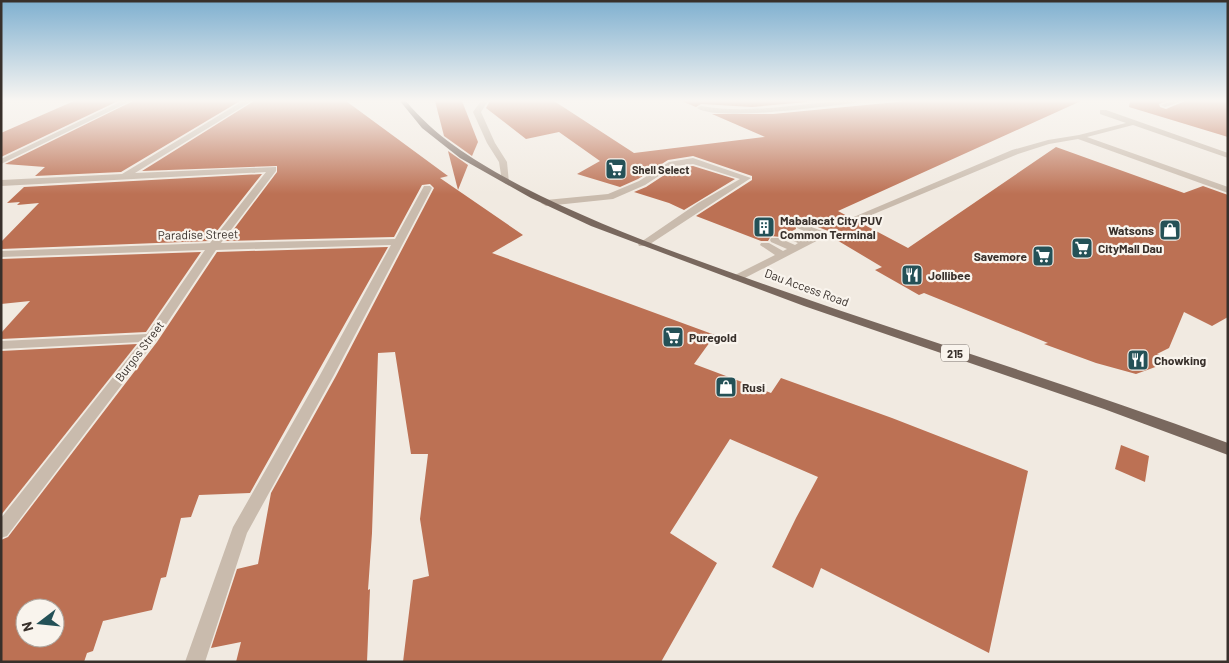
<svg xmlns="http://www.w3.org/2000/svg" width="1229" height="663" font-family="Barlow,sans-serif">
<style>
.building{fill:#bc7154;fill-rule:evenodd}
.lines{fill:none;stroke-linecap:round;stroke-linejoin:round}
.service{fill:#c9bbad;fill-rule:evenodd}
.minor{fill:#c9bbad;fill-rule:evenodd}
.tertiary{fill:#c9bbad;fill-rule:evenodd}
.primary{fill:#79685e;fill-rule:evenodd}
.labels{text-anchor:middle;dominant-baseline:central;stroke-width:4.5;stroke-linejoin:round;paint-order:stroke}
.far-poi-label{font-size:11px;font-weight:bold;fill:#38302b;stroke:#f9f4ed;text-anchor:start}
.shield{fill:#f9f4ed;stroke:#726b65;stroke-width:1}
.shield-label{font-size:11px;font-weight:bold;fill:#38302b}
.poi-label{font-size:12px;font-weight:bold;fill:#38302b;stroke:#f9f4ed;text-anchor:start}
.street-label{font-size:12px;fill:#38302b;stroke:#f9f4ed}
</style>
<rect width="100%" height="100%" fill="#f1eae1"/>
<g class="building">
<polygon points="74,101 118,101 1,157 1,133"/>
<polygon points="133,101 240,101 121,172 35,176 45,167 5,164"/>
<polygon points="254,101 346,101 448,176 440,178 523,235 492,253 715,335 694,364 771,393 781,378 892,418 1028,471 989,653 821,568 813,588 772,567 796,518 818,477 730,439 670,533 717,563 661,662 403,662 413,580 429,576 420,519 428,454 411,454 395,352 378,353 372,533 368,590 370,589 367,662 236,662 241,642 211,648 237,569 258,564 271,493 336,376 434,188 430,184 422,185 394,237 225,241 277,172 277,166 142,171"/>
<polygon points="435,101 462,101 478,142 472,156 444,136"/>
<polygon points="490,101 554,101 634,153 765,137 712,114 773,114 907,101 1081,101 838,211 849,217 847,219 850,222 859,222 908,248 1056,147 1184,193 1203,186 1228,195 1228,317 1212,326 1184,312 1169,348 1157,354 1172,361 1136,374 1096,363 1044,344 1048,343 924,293 919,295 875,270 882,267 830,236 832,235 831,232 802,221 795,224 796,229 792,231 781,231 781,237 771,236 768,241 761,241 696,216 752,180 752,176 693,156 668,160 638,179 620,187 577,174 600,161 559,132 526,139 486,108"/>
<polygon points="681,101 807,101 807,102 752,107 701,104 696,107"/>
<polygon points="1130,101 1167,101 1159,104 1160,107 1166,109 1185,101 1228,101 1228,137 1129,107"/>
<polygon points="448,151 468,165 458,190"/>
<polygon points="693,166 735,179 684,210 669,203 634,192 646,187 675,168"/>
<polygon points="262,174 209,241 1,249 1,242 39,203 17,205 20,202 7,203 24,187"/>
<path d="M388 247 250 493 199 495 191 517 181 518 166 577 161 578 152 610 103 621 93 651 87 653 84 662H1V540L8 537 157 342 217 252ZM25 608H55V638H25Z"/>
<polygon points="201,252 146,332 1,339 1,333 30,301 1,304 1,259"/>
<polygon points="137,344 1,515 1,351"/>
<polygon points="1121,445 1149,456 1145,482 1115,469"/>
</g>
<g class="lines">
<g class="service">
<polygon points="1172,101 1183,101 1165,107 1161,105"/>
<polygon points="1100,110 1106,110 1228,153 1228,158 1133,125 1087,137 1228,187 1228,193 1078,139 1049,144 1018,154 857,221 851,221 849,219 1012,150 1048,140 1079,135 1126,123 1100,114"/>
<polygon points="693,158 751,178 647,246 639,246 638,244 698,203 740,179 693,164 674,166 645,185 613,199 546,206 541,203 546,200 608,194 639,181 669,162"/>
<polygon points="801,223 830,234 741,280 733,280 731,278 733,276 775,255 760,245 761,243 769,243 783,251 787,249 771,242 770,240 771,238 779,238 795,245 798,243 782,236 782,232 790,232 806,239 814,235 797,228 796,226"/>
</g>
<g class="minor">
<polygon points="1,101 11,101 1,105"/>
<polygon points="122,101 131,101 1,164 1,159"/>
<polygon points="243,101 252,101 135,173 276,167 276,171 221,243 395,239 424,186 430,186 432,188 334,375 247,533 205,662 185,662 233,527 320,375 391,245 216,250 155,341 7,536 1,538 1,518 141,342 1,349 1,341 147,334 205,250 1,257 1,251 210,243 266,172 1,186 1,180 122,174"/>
<path d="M837 101H859L855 103C825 106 718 122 697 108L701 106C746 114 792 105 837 101Z"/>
</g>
<polygon class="tertiary" points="481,101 488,101 481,112 495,143 507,162 509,183 506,184 502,181 499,162 487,143 473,112"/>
<path class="primary" d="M400 101H406C437 139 478 163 521 186 601 227 687 257 772 287 923 340 1077 387 1228 443V455L1104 409 804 306 591 226 531 198 460 158 422 128Z"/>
</g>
<linearGradient id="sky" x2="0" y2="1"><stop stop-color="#7fb0d0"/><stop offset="0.52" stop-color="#f9f6f2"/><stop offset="1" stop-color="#f9f6f2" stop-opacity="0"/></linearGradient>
<rect width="1229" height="194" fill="url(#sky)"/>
<defs>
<g id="supermarket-square" transform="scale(1.125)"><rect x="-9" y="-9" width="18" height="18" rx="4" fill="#245157" stroke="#f9f4ed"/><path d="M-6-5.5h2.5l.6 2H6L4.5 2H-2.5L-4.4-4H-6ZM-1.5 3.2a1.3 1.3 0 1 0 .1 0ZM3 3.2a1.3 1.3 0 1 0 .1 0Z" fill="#fff"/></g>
<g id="building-square" transform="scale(1.125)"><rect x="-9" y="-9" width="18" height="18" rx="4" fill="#245157" stroke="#f9f4ed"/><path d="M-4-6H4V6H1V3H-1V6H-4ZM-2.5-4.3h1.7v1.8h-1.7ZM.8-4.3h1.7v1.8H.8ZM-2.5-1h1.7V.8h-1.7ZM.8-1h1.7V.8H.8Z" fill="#fff"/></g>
<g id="shop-square" transform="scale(1.125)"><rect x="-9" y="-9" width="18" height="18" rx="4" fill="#245157" stroke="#f9f4ed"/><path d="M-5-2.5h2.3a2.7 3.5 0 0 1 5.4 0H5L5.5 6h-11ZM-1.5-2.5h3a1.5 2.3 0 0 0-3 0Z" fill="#fff"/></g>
<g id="restaurant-square" transform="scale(1.125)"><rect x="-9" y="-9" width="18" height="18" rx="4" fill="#245157" stroke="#f9f4ed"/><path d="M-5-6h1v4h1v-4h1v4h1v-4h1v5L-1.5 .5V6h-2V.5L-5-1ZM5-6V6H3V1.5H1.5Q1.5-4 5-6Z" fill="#fff"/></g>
</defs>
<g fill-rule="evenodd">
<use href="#supermarket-square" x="616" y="169"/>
<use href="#building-square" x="764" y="227"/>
<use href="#shop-square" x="1170" y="230"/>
<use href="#supermarket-square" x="1082" y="248"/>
<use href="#supermarket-square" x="1043" y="256"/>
<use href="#restaurant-square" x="912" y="275"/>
<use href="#supermarket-square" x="673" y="337"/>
<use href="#restaurant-square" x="1138" y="360"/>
<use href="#shop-square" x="726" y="387"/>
</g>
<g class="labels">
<g class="far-poi-label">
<text x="632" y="169">Shell Select</text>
</g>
<rect class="shield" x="941" y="344.5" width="28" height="17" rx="4"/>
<g class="shield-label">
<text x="955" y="353">215</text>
</g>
<g class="poi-label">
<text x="780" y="220">Mabalacat City PUV<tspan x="780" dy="14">Common Terminal</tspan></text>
<text x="1154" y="230" text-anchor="end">Watsons</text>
<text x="1098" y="248">CityMall Dau</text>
<text x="1027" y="256" text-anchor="end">Savemore</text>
<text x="928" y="275">Jollibee</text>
<text x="689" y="337">Puregold</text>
<text x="1154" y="360">Chowking</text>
<text x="742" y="387">Rusi</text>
</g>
<g class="street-label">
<text transform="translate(198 234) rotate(-1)">Paradise Street</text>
<text transform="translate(807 287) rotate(20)">Dau Access Road</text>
<text transform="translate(139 351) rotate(-53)">Burgos Street</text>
</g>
</g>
<rect width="1229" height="663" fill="none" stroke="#38302b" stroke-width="5"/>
<g transform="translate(40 623) rotate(254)"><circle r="24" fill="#f9f4ed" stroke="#aca69f"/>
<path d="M0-4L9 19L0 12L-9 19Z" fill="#245157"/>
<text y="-8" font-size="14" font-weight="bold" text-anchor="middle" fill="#38302b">N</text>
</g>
</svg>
